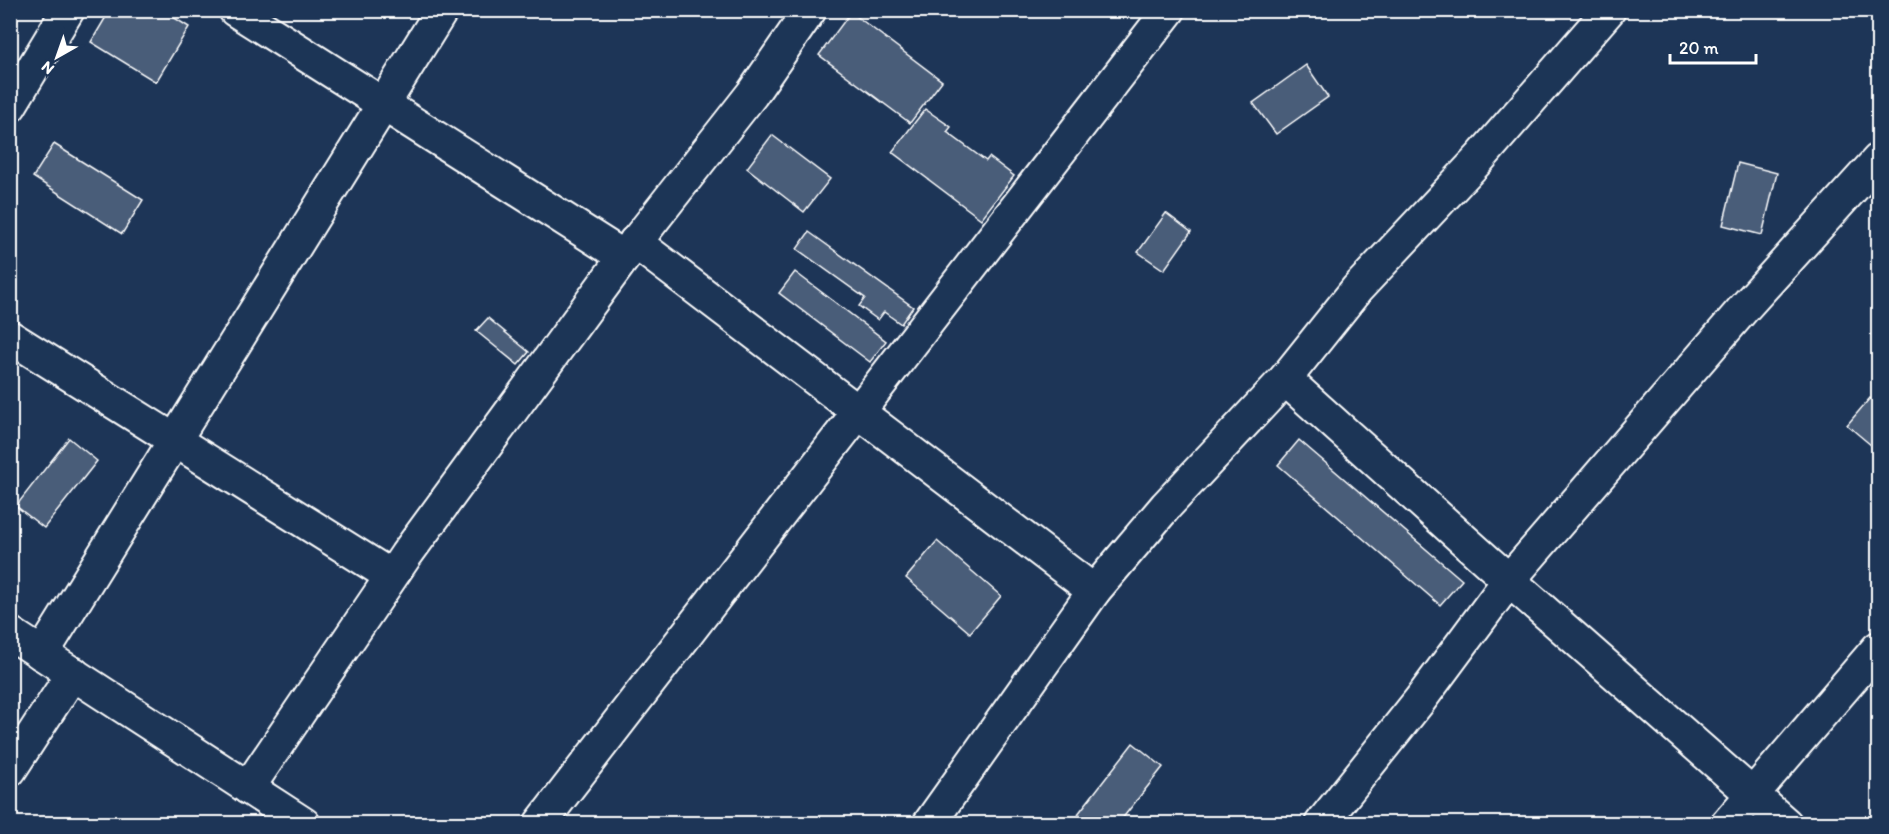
<svg xmlns="http://www.w3.org/2000/svg" width="1889" height="834" font-family="Itim,sans-serif">
<style>
.building{fill:#4a5d79;stroke:#fff;stroke-width:1.5}
.lines{fill:none;stroke-linecap:round;stroke-linejoin:round}
.minor-casing{stroke:#fff;stroke-width:36}
.minor{stroke:#1d3557;stroke-width:32}
</style>
<rect width="100%" height="100%" fill="#1d3557"/>
<filter id="ink" filterUnits="userSpaceOnUse"><feTurbulence type="fractalNoise" baseFrequency=".0167" numOctaves="2"/><feDisplacementMap in="SourceGraphic" scale="12" xChannelSelector="R" yChannelSelector="G"/><feConvolveMatrix kernelMatrix="1 2 1 2 8 2 1 2 1" color-interpolation-filters="sRGB"/></filter>
<g filter="url(#ink)">
<g class="building">
<polygon points="110,10 162,10 189,27 156,82 91,42"/>
<polygon points="851,12 942,81 910,123 819,55"/>
<polygon points="1306,65 1328,97 1276,134 1253,103"/>
<polygon points="925,109 951,127 947,132 986,161 989,157 1014,176 981,219 892,152"/>
<polygon points="772,135 830,179 804,212 747,168"/>
<polygon points="54,144 143,200 122,234 33,177"/>
<polygon points="1738,163 1777,173 1762,235 1723,225"/>
<polygon points="1166,213 1191,232 1164,270 1138,252"/>
<polygon points="809,232 913,307 901,324 884,312 878,320 859,306 865,298 797,249"/>
<polygon points="795,272 886,341 870,362 779,293"/>
<polygon points="488,318 529,352 518,365 476,331"/>
<polygon points="1870,398 1878,405 1878,451 1847,425"/>
<polygon points="69,438 97,461 44,528 16,506"/>
<polygon points="1299,440 1462,580 1440,605 1278,465"/>
<polygon points="937,541 1001,596 970,633 906,578"/>
<polygon points="1133,743 1163,767 1118,824 1090,824 1078,814"/>
</g>
<g class="lines">
<g class="minor-casing">
<g id="minor">
<polyline points="235,10 624,257"/>
<polyline points="10,106 68,10"/>
<polyline points="635,242 1094,591"/>
<polyline points="10,337 391,576"/>
<polyline points="1285,379 1486,560 1786,824"/>
<polyline points="10,633 304,824"/>
<polyline points="42,654 442,10"/>
<polyline points="10,770 73,673"/>
<polyline points="248,788 406,555 624,257 752,94 810,10"/>
<polyline points="540,824 1169,10"/>
<polyline points="929,824 1094,591 1166,506 1285,379 1357,289 1480,158 1609,10"/>
<polyline points="1321,824 1420,700 1509,580 1744,308 1878,160"/>
<polyline points="1727,824 1878,648"/>
</g>
</g>
<use href="#minor" class="minor"/>
</g>
</g>
<rect width="1889" height="834" fill="none" stroke="#1d3557" stroke-width="36"/>
<rect x="18" y="18" width="1853" height="798" fill="none" stroke="#fff" stroke-width="2" filter="url(#ink)"/>
<g transform="translate(57 57) rotate(220)" stroke="#1d3557" stroke-width="4.5" paint-order="stroke">
<path d="M0-4.5L10 22L0 15L-10 22Z" fill="#ffffff"/>
<text y="-9" font-size="16" font-weight="bold" text-anchor="middle" fill="#ffffff">N</text>
</g>
<path d="M1670 54v9h86v-9" fill="none" stroke="#ffffff" stroke-width="3"/>
<text x="1679" y="54" font-size="18" fill="#ffffff" stroke="#1d3557" stroke-width="4.5" paint-order="stroke">20 m</text>
</svg>
